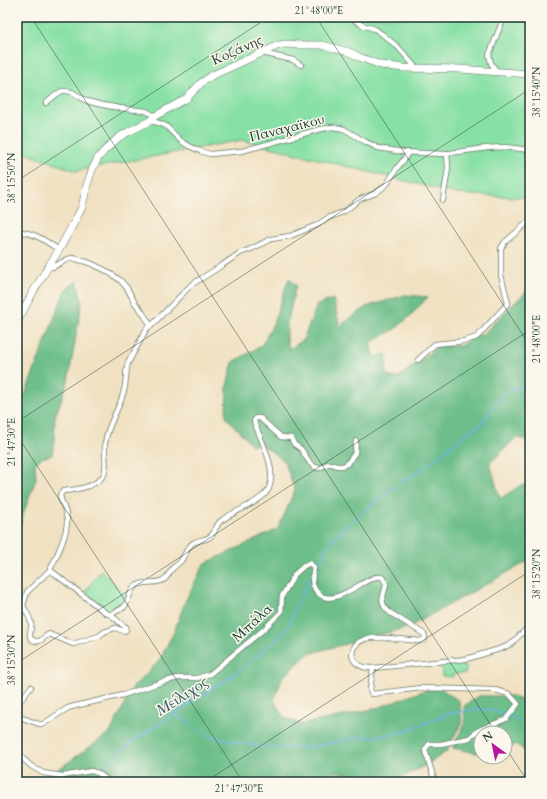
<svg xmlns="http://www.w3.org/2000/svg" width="547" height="799" font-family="Cardo,serif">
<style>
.green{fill:#87e0a5;stroke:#538e6c}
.forest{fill:#6dbe8a;stroke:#467e5f}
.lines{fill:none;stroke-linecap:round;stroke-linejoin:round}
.stream{stroke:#72b3e6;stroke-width:1.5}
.street-casing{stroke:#687666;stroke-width:6}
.secondary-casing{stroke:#687666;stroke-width:8}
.street{stroke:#fff;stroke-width:4.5}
.secondary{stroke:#fff;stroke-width:7}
.ticks{fill:none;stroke:#1f3d34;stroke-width:1;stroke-opacity:0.45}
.labels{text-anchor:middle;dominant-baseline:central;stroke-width:3;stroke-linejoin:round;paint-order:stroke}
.street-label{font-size:14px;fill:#1f3d34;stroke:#fbf7ec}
.water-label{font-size:15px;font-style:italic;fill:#345a60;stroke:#fbf7ec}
.neatline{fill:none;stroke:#1f3d34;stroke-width:1.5}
.ticks-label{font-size:10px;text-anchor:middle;fill:#1f3d34}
</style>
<rect width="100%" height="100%" fill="#fbf7ec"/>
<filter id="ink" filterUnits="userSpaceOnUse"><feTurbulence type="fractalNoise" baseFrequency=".025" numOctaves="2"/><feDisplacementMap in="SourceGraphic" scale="8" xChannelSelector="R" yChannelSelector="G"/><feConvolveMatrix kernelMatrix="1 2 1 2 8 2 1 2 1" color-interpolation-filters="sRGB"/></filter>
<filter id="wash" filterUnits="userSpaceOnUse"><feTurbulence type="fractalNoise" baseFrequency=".012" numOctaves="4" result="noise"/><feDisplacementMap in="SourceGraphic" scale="16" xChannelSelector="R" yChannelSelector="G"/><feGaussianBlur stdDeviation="0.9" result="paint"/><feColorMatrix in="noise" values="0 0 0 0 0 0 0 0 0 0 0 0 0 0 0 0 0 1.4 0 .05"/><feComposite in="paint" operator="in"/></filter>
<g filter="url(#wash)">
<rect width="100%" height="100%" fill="#f0e1c2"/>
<g class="green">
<polygon points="17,17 530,17 530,198 457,194 242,140 76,171 17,150"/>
<polygon points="101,570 127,596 124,605 110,613 85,592"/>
<polygon points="462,663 462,667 466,666 466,673 453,674 453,677 442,676 441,665"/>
</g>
<g class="forest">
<path d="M289 278 296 285 287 324V343L290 349 303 340 317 305 333 299 340 326 366 307 405 295 428 297 408 318 395 329 370 343 375 357 386 354C389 361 385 368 387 375L394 378 399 377 438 346H460L474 336 483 334 495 322 530 288V440L516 438 490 463 500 499 521 485H530V560L409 627 308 654 282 678 274 701 285 718 302 724 339 717 380 707 437 686 459 701 462 722 446 752 426 765 394 781 335 772 318 782H40L110 733 133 687 159 661 174 632 185 602 204 564 278 529 295 490 284 461 259 442 253 446 226 417 227 386 233 362 261 346 273 324Z"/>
<polygon points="77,281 82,302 68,381 55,417 54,441 52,455 41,458 35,464 36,479 25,509 19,530 17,535 17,404 23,400 65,290"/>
<polygon points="479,696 513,696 530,705 530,750 525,751 516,744 505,752 505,733 481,733 481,754 453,748 465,722 464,706"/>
</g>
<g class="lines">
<g class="stream">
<polyline points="316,569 330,541 375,501 433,461 465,434 481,424 505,393 530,383"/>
<polyline points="173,714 183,719 207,735 221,739 258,746 286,748 312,747 357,737 372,737 404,732 448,714 478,709 494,710 520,721 530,721"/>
<polyline points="92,782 130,743 236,673 273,643 287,630 296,606 311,577"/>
</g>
</g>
</g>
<g filter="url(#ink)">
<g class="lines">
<g class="street-casing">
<g id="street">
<polyline points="350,17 362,25 375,29 382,34 398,47 417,69"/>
<polyline points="262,53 293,60 301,65"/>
<polyline points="497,72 491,63 489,55 504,17"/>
<polyline points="46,103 57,94 62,91 66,91 72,92 87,101 98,104 119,108 146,111 155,116"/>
<polyline points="150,121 159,123 166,126 181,141 189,146 200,151 210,154 242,151 317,130 332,127 339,128 344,129 364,141 378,148 403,152 443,154 487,148 505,147 530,150"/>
<polyline points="443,200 448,168 447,153"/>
<path d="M17 232C33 231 47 242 59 250"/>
<polyline points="48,267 53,267 68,259 73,258 90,263 105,270 120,280 127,288 135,303 141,310 151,326"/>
<polyline points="418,360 435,344 465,341 477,337 508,303 501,275 501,248 505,242 519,230 530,220"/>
<path d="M50 570C56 557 68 534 67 519 66 510 61 502 60 495L63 491C76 490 95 487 103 476 108 470 104 452 105 443 108 423 118 412 123 394 127 383 125 373 128 363L147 328 151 326 191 285 221 266 240 253 251 249 271 239 290 236 317 225 328 218 345 211 360 199 376 193 387 184 397 168 406 157 408 152"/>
<path d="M50 570 106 613C114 615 118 623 126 627V630L124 631 115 628 104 632 99 636 73 644 49 634C45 636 43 640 39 641 37 642 35 641 33 640 26 636 33 629 31 623 30 617 26 611 23 606L27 592Z"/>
<polyline points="530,587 529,590 530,592"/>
<path d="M111 614C115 612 120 610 124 607 130 601 129 590 136 586 144 580 157 585 165 579 168 576 170 572 172 569 175 566 178 564 181 561 185 555 187 547 193 543 199 539 207 541 212 535 216 530 216 524 222 520 234 511 263 502 269 488 277 470 262 442 255 424L254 421 256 418H260L281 437 291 438 294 444 301 449 310 463 315 467 319 468 328 464H332L337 466H343L347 464 355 453 356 441"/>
<polyline points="373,668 370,690 372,694 421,688 495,690 509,694 518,704 506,719 479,730 469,738 441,744 429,744 425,750 435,782"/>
<polyline points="17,705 31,687"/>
<path d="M17 716 39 724H43L68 708 75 706 123 695 162 682 178 678H197L210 674 263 630 281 612 282 596 295 574 304 566 310 563 314 568C312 577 310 586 319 594 333 606 355 586 369 580 372 578 376 576 381 577 384 578 385 581 386 584 384 597 378 601 389 612L424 634 425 637V639L423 640 420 641C406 640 376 635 365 639 351 644 347 659 361 666 365 668 369 668 373 668L466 659 503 648 511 644 530 625"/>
<polyline points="17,749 22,758 31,766 43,773 63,776 91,771 98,773 110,782"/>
</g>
</g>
<g class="secondary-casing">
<polyline id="secondary" points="17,322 33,292 48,267 59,250 77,217 82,207 87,185 92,170 98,158 104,151 118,138 128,132 150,121 155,116 186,99 201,83 211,76 279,45 285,44 301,45 322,45 349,52 359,57 381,65 403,68 459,69 530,74"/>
</g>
<use href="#street" class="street"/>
<use href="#secondary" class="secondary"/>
</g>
</g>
<path class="ticks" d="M31 17 496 733M316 17 530 346M17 181 269 17M17 422 530 89M17 435 243 782M17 663 530 330M505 747 528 782M205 782 530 571"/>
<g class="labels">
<g class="street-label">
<text transform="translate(237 50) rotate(-24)">Κοζάνης</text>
<text transform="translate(287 128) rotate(-14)">Παναχαϊκου</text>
<text transform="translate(252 623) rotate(-43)">Μπάλα</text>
</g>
<g class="water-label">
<text transform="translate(182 696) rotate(-33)">Μείλιχος</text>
</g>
</g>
<rect width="547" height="799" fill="none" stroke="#fbf7ec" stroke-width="44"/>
<g transform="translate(493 745) rotate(327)"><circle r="19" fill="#fbf7ec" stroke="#a3ada2"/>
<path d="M0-3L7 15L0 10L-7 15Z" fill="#b5179e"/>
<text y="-6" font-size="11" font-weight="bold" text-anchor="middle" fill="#1f3d34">N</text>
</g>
<rect x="22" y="22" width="503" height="755" class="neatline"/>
<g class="ticks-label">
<text x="319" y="14">21°48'00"E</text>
<text transform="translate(536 92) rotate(-90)" y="4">38°15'40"N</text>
<text transform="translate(11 178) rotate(-90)" y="4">38°15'50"N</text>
<text transform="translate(536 339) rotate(-90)" y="4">21°48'00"E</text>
<text transform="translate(11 442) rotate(-90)" y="4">21°47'30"E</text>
<text transform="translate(536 574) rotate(-90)" y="4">38°15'20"N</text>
<text transform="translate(11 660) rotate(-90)" y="4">38°15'30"N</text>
<text x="239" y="792">21°47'30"E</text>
</g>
</svg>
